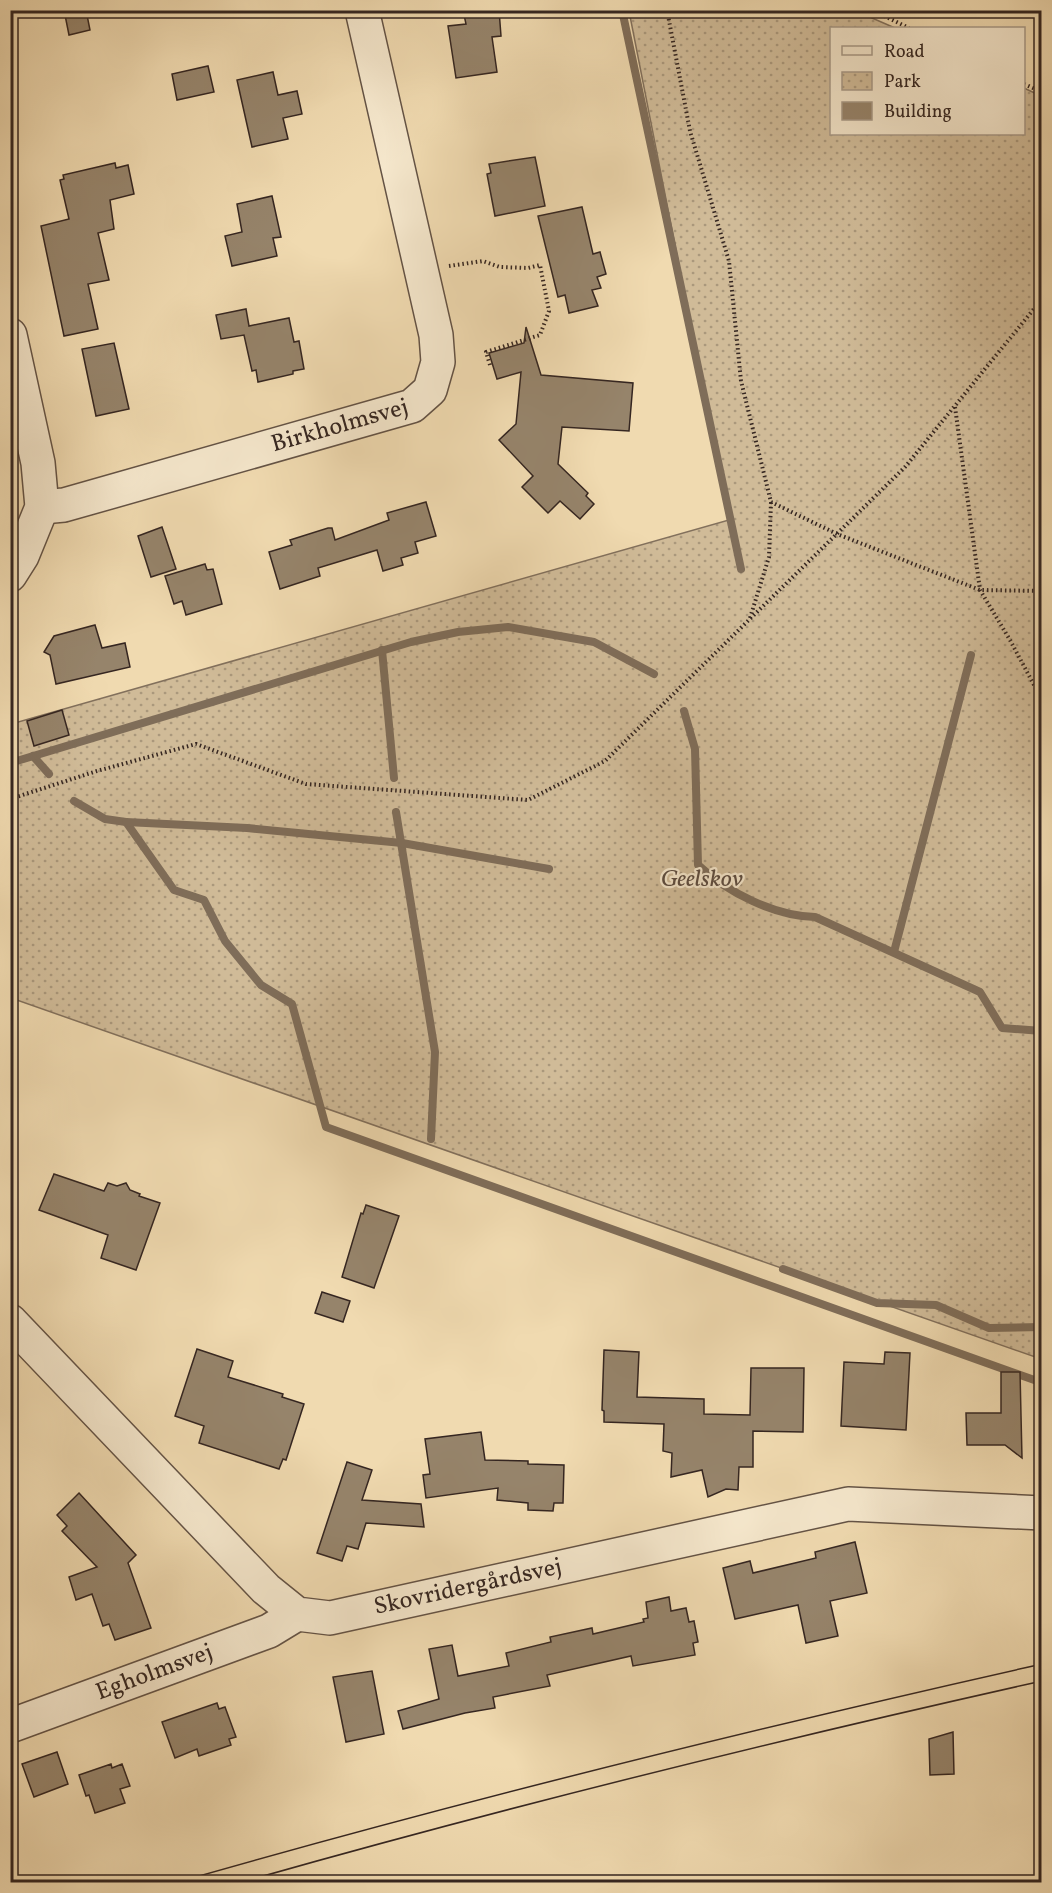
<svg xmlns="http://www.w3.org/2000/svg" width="1052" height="1893" font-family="Vollkorn,serif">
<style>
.park{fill:url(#park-dots);stroke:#82705c;stroke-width:1.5}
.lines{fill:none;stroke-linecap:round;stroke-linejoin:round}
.stream{stroke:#7f6d59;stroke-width:8}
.building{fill:#96846b;stroke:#352621;stroke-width:1.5}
.minor-casing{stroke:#645345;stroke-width:36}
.path{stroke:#352621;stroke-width:4;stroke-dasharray:1.5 3;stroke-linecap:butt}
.minor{stroke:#f5e7cc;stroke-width:33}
.tram{stroke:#352621;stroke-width:1.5}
.labels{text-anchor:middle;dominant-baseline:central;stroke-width:4.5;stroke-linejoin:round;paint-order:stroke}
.street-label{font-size:24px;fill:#352621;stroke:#f5e7cc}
.park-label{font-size:24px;font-style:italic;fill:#5c4b3f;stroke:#f5e7cc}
</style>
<defs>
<pattern id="park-dots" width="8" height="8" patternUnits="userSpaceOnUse" patternTransform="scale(1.5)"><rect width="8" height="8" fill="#d0bb98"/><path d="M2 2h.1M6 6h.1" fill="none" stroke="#aa987c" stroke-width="1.8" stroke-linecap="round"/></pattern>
</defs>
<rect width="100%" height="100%" fill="#f0dab0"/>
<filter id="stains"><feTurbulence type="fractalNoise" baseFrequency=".00333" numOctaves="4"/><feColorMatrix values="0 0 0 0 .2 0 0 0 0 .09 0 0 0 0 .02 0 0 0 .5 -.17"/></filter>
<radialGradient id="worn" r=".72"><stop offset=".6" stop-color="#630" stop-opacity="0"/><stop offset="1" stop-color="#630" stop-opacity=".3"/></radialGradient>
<polygon class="park" points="629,11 856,11 895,28 832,28 832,134 1024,134 1024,88 1041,96 1041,1359 11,998 11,724 729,520"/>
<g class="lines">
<g class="stream">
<polyline points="622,10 741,569"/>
<polyline points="382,650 394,778"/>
<path d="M684 711 695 749 698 865C728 893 775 916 815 917L980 992 1002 1028 1042 1031"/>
<polyline points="33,756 49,774"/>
<polyline points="10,763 411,642 458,632 508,627 594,642 654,674"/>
<polyline points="74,801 105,819 126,822 174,890 204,900 225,941 261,985 292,1004 326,1127 1040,1382"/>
<polyline points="396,812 435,1052 431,1139"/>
<polyline points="126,822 247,828 402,843 549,869"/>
<polyline points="894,952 971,655"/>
<polyline points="783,1269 877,1303 936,1305 989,1328 1042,1327"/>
</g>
</g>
<g class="building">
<polygon points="64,10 86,10 90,30 69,35"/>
<polygon points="463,10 499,10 501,36 492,37 497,72 456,78 448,26 466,24"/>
<polygon points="208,66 214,92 177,100 172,74"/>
<polygon points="273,72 278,95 297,91 302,114 283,118 288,139 252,147 237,80"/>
<polygon points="535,157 545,206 495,216 487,174 491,173 489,164"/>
<polygon points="115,163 116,168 128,165 134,194 110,200 114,229 98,233 109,280 88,284 98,329 64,336 41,226 69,219 60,180 64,179 63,175"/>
<polygon points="272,196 281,237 273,238 277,256 232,266 225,236 242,232 237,204"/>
<polygon points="582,207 593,254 600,252 606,274 597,277 601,288 592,290 598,306 569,313 565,295 558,297 538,216"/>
<polygon points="246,309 249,326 289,318 294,342 299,341 304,369 293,371 293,374 258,382 256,370 252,371 244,335 221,339 216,315"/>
<polygon points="526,327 541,375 633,383 629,431 562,427 558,464 588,493 586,496 594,504 580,519 560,501 548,513 522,487 533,476 499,440 516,424 521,372 497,379 489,353 524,343"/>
<polygon points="114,343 129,409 96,416 82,349"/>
<polygon points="426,502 436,536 415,542 418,553 401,558 403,565 383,571 377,550 318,568 320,576 280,589 269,552 292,545 290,540 328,528 332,528 335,540 389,520 387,513"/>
<polygon points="162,527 176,569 151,577 138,536"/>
<polygon points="205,564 207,570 213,569 222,604 186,615 182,601 174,604 165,576"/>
<polygon points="95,625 102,648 125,643 130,667 56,684 50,655 44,652 54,636"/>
<polygon points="62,710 69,735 34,746 27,721"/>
<polygon points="54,1174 104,1191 108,1183 117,1186 126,1183 130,1190 140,1194 139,1196 160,1203 136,1270 101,1258 108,1235 39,1210"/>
<polygon points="366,1205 399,1216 374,1288 342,1277 361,1213 363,1214"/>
<polygon points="322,1292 350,1301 343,1322 315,1313"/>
<polygon points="197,1349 233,1361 228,1377 283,1394 282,1397 304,1404 286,1460 283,1459 279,1469 199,1443 204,1426 175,1416"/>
<polygon points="604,1350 639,1352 637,1397 704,1399 704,1414 750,1415 751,1368 804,1368 803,1432 753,1431 753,1467 739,1467 738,1490 726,1489 708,1497 702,1470 671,1477 672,1453 663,1451 664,1424 604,1422 604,1411 602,1410"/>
<polygon points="885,1352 910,1353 906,1430 841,1426 844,1362 884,1364"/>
<polygon points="1001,1372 1020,1372 1022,1458 1005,1445 967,1445 966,1413 1001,1413"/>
<polygon points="481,1432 485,1460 528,1461 528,1464 564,1465 563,1503 554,1503 553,1511 528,1510 528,1503 497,1500 498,1488 426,1498 423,1475 430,1474 425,1439"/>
<polygon points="347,1462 372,1470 362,1500 421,1504 424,1527 366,1523 358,1549 347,1546 342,1561 317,1553"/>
<polygon points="79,1493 136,1555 128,1563 151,1628 115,1640 109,1624 103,1626 92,1594 76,1600 69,1577 97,1567 62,1531 67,1526 57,1515"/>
<polygon points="855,1542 867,1593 830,1601 838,1636 806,1643 798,1605 735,1619 723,1568 750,1561 753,1573 816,1558 815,1552"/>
<polygon points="669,1597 671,1611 686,1608 689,1622 694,1621 698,1642 693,1643 695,1655 633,1666 631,1656 547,1675 550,1686 493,1697 495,1708 465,1713 403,1729 398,1711 439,1699 429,1649 452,1645 458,1676 509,1666 506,1653 551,1642 550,1637 592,1628 593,1634 644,1622 643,1619 648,1618 646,1602"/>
<polygon points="372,1671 384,1734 346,1742 333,1677"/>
<polygon points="217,1703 219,1709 225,1707 236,1737 229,1739 231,1745 199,1756 197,1749 175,1758 162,1722"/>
<polygon points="953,1732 954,1774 930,1775 929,1739"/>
<polygon points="57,1752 68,1784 34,1797 22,1764"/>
<polygon points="111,1764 112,1768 122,1764 130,1786 120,1789 125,1803 95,1813 89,1795 86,1796 79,1775"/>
</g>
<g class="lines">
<g class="minor-casing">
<g id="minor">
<polyline points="10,335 38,463 42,507 22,556 10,575"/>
<path id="s1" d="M42 507 64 505 412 406 430 390 438 362 436 335 362 10"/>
<path id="s2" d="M10 1321 266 1589 297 1614 330 1618 848 1504 1042 1513"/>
<path id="s3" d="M10 1726 269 1631 297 1614"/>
</g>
</g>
<g class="path">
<polyline points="667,10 690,131 729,261 741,381 771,502 837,534 980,590 1042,591"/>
<polyline points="872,10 909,28"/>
<polyline points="1024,84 1042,92"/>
<polyline points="449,266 483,261 500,267 528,268 540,265 549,311 540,335 486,352 490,365"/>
<polyline points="955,407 980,590 1010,640 1042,700"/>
<polyline points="750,618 769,557 771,502"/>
<polyline points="10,799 97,771 196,744 306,784 528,800 605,761 905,467 1042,299"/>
</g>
<use href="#minor" class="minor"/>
<g class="tram">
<path d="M178 1882C464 1800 752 1729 1042 1664"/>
<path d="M242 1882C506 1807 773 1741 1042 1681"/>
</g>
</g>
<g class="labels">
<g class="street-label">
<text stroke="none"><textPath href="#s1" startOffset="309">Birkholmsvej</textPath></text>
<text stroke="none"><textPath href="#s2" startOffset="585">Skovridergårdsvej</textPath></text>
<text stroke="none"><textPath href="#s3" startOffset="154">Egholmsvej</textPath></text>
</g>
<g class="park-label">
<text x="702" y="880">Geelskov</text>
</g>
</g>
<rect width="1052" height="1893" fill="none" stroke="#f0dab0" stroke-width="36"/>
<rect x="12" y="12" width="1028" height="1869" fill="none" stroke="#352621" stroke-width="3"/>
<rect x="18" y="18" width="1016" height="1857" fill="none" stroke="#352621" stroke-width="1.5"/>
<rect x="830" y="27" width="195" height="108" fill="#f5e7cc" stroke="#a89a88" stroke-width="1.5"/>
<rect x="842" y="46" width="30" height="9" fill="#f5e7cc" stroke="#a89a88" stroke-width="1.5"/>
<text x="884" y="57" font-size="18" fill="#352621">Road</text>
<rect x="842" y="72" width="30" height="18" fill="url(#park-dots)" stroke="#a89a88" stroke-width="1.5"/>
<text x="884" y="87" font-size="18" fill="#352621">Park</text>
<rect x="842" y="102" width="30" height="18" fill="#96846b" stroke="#a89a88" stroke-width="1.5"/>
<text x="884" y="117" font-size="18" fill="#352621">Building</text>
<rect width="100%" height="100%" filter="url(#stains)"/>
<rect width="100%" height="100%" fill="url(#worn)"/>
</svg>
